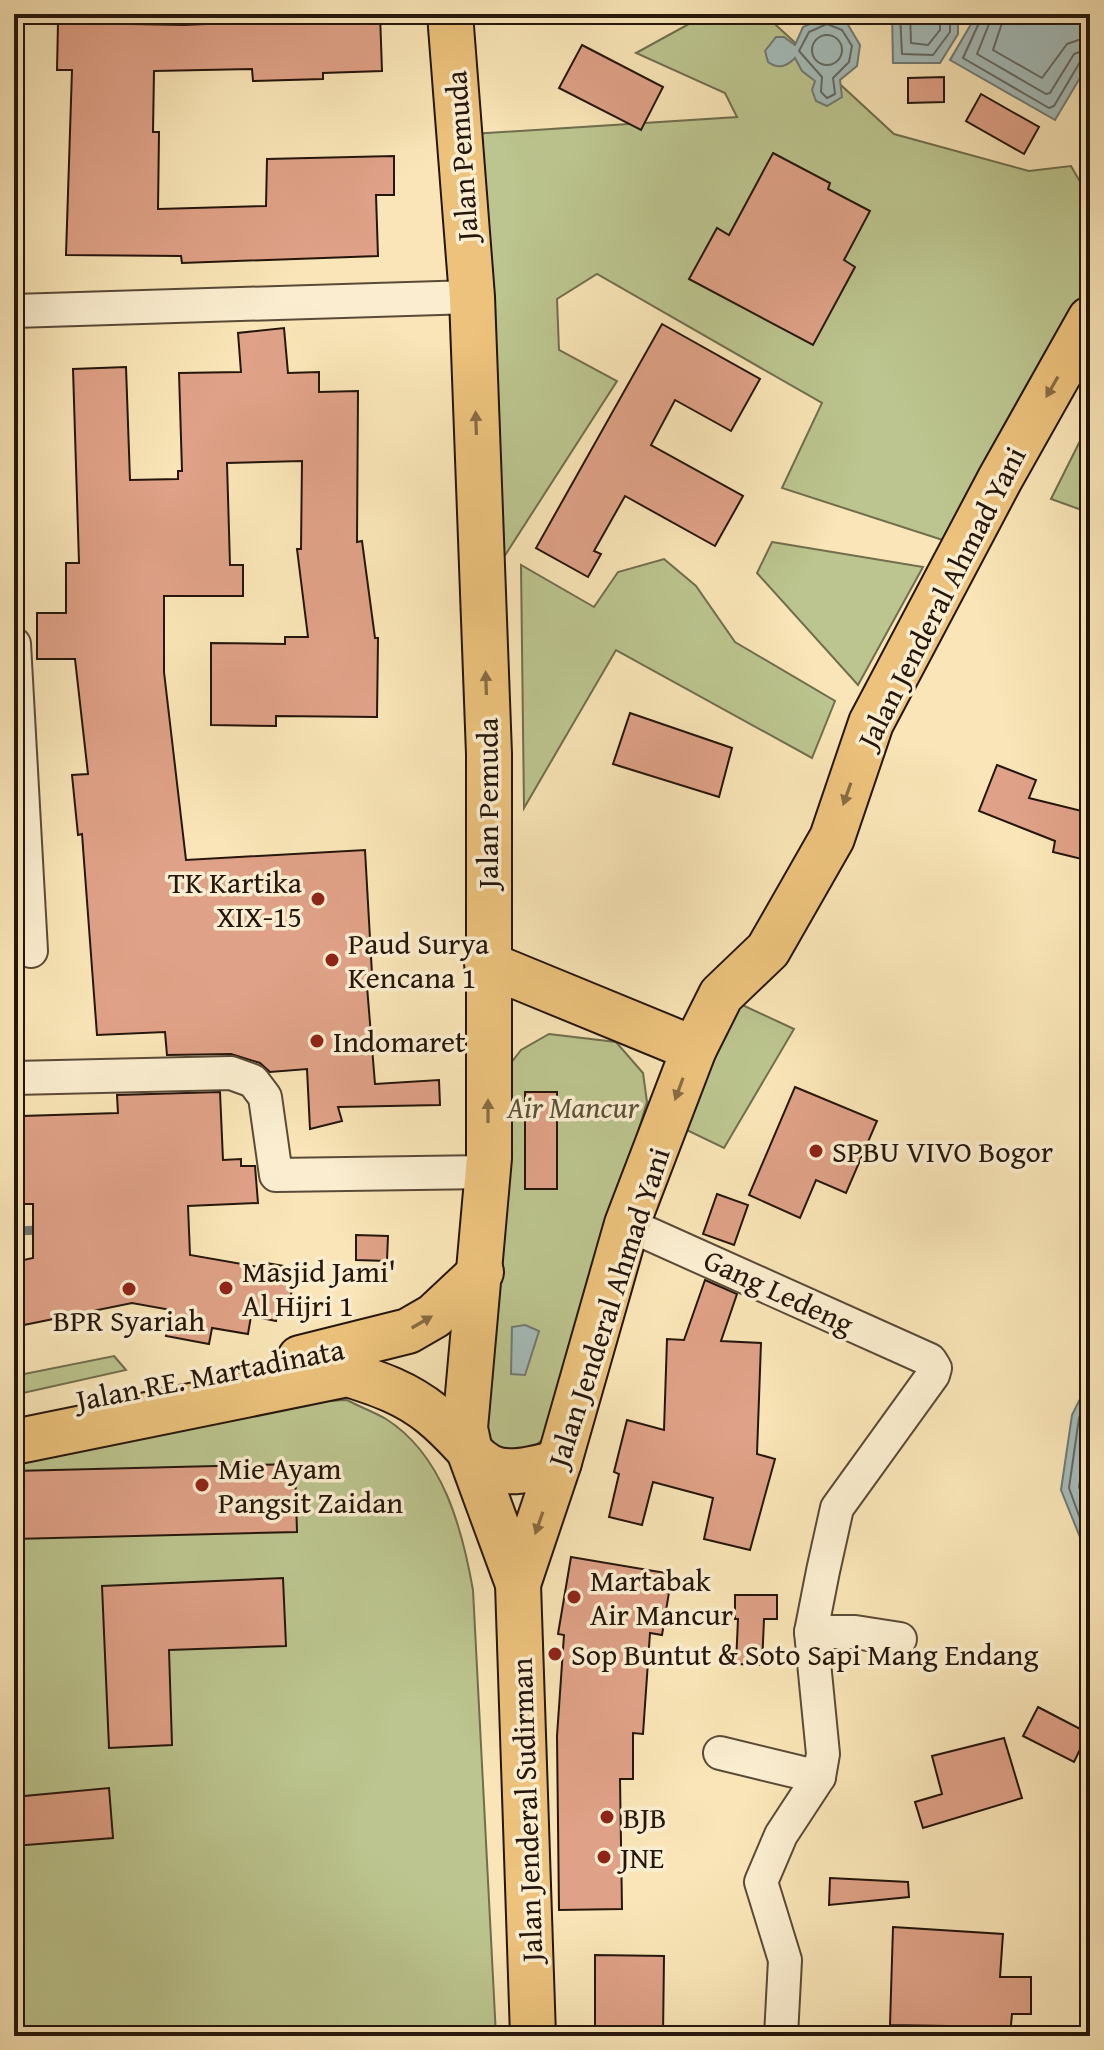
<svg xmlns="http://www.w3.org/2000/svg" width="1104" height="2050" font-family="'Gentium Book Plus',serif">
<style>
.green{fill:#bcc58f;stroke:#706e4e;stroke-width:2}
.water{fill:#a4bcba;stroke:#717a74;stroke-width:2}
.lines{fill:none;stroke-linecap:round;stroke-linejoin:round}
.shore{stroke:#646963;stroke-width:2}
.stream{stroke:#717a74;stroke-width:9}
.building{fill:#dfa187;stroke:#25160c;stroke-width:2}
.minor-casing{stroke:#5a4a37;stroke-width:36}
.primary-casing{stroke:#25160c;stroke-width:48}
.minor{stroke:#fbeed0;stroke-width:32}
.primary{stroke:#ecc27c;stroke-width:44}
.oneway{fill:#886c44}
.poi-dot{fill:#8f2418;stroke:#fbeed0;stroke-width:3}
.labels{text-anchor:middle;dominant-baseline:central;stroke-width:7;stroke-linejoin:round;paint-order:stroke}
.street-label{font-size:30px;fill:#25160c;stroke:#fbeed0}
.poi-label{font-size:30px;fill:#25160c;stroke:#fbeed0;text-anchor:start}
.park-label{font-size:30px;font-style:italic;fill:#5a533a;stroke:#fbeed0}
</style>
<rect width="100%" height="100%" fill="#f9e5b7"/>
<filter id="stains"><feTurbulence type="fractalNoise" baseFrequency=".0025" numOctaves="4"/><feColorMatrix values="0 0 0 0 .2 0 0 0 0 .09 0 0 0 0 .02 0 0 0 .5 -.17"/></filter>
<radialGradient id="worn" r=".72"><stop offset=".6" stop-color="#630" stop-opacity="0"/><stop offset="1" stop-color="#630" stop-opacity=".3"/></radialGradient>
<g class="green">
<polygon points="707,14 764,14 894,134 1029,171 1071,166 1090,199 1090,292 952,543 782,488 822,403 597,274 557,299 559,350 617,381 502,560 472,134 737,117 725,93 636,53"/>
<polygon points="1090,421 1090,513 1051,499"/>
<polygon points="772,542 923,567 858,685 757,573"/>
<polygon points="664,559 696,586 735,642 835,701 812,758 616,650 524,808 521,565 594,607 618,572"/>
<polygon points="721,995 794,1029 724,1148 668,1121"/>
<path d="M549 1034 616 1042 643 1073 647 1102 548 1434C526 1458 507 1459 483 1435L504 1072 521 1050Z"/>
<polygon points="114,1356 126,1370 14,1395 14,1376"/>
<path d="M347 1400C360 1407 374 1412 386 1419 443 1455 462 1528 473 1590L496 2036H14V1462L327 1401Z"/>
</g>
<g class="water">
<polygon points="892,14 958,14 958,34 940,63 893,63"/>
<polygon points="977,14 1090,14 1090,61 1055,120 950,60"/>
<path d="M825 17 847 23 860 45 857 66 840 80 842 97 827 106 816 101 812 90 815 81 802 71 795 58C787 66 779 70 768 62L765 51 776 37H784L795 45 803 27Z"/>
<polygon points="525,1325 539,1331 525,1375 511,1374 512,1327"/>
<polygon points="1090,1379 1090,1562 1061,1490 1072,1415"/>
</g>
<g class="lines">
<g class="shore">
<polyline points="900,14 902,54 933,55 950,32 950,14"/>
<polyline points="910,14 911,43 928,45 940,30 940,14"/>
<polyline points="983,14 963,58 1049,108 1054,106 1080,62 1090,58"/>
<polyline points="993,14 977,54 1046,94 1050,93 1074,54 1090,48"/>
<polyline points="1005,14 993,50 1042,78 1067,44 1090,36"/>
<polygon points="827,24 842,30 852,46 849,62 833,78 835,94 827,98 821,92 822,77 799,51 809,32"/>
<circle cx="827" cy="50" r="15"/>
<polyline points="1090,1396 1079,1418 1069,1488 1090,1546"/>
<polyline points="1090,1419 1079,1487 1090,1516"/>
</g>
<polyline class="stream" points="14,1231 43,1230"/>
</g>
<g class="building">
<polygon points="70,14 129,14 130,24 184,25 251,22 251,14 380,14 382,71 323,73 323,79 253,81 252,69 154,71 153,132 159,132 158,209 266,206 267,159 394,156 394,195 376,195 378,256 182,263 181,256 66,255 72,70 57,70 58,23 70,24"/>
<polygon points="582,45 663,87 641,130 559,88"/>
<polygon points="944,77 944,102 908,103 908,78"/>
<polygon points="981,94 1039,127 1024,154 966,121"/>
<polygon points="773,153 830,183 828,189 870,211 844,260 855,267 813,345 689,279 717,228 729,235"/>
<polygon points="662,324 760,379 731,431 675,400 651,445 743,496 715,546 625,496 594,551 601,554 588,577 536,548"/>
<polygon points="284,328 288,373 319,372 319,392 358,391 357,542 362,541 375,638 378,638 377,717 276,716 276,726 211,725 211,643 285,644 285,637 308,637 297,549 301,549 302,461 227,463 230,565 243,565 243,596 164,596 164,672 186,860 365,850 372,974 366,974 375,1084 439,1080 440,1105 338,1107 342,1121 310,1129 307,1069 270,1072 260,1063 231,1054 167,1055 165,1032 97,1035 82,834 78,835 72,775 88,774 75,659 37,659 37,613 66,613 66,563 79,563 73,369 126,367 130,480 178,479 178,471 182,471 179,373 241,372 238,333"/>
<polygon points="630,713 732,748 719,797 613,764"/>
<polygon points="997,765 1036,780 1029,798 1090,813 1090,861 1053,852 1055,841 979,811"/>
<polygon points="795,1087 877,1121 846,1193 816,1180 800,1218 749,1195"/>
<polygon points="220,1092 223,1160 241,1159 241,1166 255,1166 258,1203 188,1206 190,1255 259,1267 260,1262 296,1268 288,1310 278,1308 276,1321 251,1316 248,1334 212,1328 209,1344 166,1336 171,1310 132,1303 14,1327 14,1262 33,1258 33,1204 14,1204 14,1123 22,1123 22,1116 118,1113 117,1095"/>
<rect x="525" y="1092" width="32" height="97"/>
<polygon points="717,1194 748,1205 734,1245 703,1234"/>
<polygon points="356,1235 388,1236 387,1261 356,1260"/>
<polygon points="705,1280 737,1294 721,1341 761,1343 757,1454 775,1459 750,1550 704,1539 713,1498 653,1482 642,1525 609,1517 619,1474 614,1472 627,1420 664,1430 667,1339 684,1340"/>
<polygon points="295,1464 297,1532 14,1539 14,1471"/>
<polygon points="571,1557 672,1574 662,1635 650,1633 643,1734 633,1733 633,1779 620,1779 622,1909 559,1910 557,1736 564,1635 558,1634"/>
<polygon points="283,1578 286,1646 169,1650 172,1745 109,1748 102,1586"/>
<polygon points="735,1595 777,1595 777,1619 764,1619 762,1665 736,1664 738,1619 735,1619"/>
<polygon points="1038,1707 1088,1733 1074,1762 1023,1736"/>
<polygon points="1004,1738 1022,1798 923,1828 915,1802 942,1794 932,1756"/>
<polygon points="109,1788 113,1838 14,1846 14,1797"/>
<polygon points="830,1878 908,1882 909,1897 829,1905"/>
<polygon points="893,1927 1003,1934 1000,1977 1031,1977 1031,2014 1012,2014 1010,2036 947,2036 948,2026 890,2025"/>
<polygon points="595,1955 664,1956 663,2036 595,2036"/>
</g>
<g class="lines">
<g class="minor-casing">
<g id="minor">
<polyline points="14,311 472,297"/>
<polyline points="14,644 31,951"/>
<polyline points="14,1078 231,1073 253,1081 265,1097 276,1175 487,1172"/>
<polyline points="627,1224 930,1360 935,1368 933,1375 837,1508 823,1571 811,1632 823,1754 819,1777 781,1835 761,1882 785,1960 781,2036"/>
<polyline points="811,1632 855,1632 900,1639"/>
<polyline points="720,1753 819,1777"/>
</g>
</g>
<g class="primary-casing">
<g id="primary">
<polyline points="450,14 472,297 489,754 489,1158 465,1428 471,1456 518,1584 533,2036"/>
<polyline points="487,964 694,1049"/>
<polyline points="300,1358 408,1331 434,1316 481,1272"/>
<path d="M14 1442 348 1374C379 1384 406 1393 432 1414 487 1459 475 1487 559 1462"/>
<polyline points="518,1584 559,1462 627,1224 694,1049 721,995 768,950 832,838 871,723 1000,479 1090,319"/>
</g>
</g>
<use href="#minor" class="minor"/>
<use href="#primary" class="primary"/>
</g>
<defs><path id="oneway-solid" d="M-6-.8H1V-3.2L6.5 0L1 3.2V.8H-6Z" transform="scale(2)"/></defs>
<g class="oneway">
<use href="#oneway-solid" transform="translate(1052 387) rotate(120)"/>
<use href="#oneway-solid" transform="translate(476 423) rotate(-92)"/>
<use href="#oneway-solid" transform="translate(486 683) rotate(-92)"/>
<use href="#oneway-solid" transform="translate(847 794) rotate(109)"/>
<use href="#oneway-solid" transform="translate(679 1089) rotate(110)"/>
<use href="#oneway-solid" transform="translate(488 1111) rotate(-90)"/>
<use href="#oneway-solid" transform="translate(422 1322) rotate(-30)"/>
<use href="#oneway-solid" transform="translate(539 1523) rotate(109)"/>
</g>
<g class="poi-dot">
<circle cx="318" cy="899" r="8"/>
<circle cx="332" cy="960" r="8"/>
<circle cx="317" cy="1041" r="8"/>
<circle cx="816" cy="1151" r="8"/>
<circle cx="226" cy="1288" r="8"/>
<circle cx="129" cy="1289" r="8"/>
<circle cx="202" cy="1485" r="8"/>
<circle cx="574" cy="1597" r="8"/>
<circle cx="555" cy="1654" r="8"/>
<circle cx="607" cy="1817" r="8"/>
<circle cx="604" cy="1857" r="8"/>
</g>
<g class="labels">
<g class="street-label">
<text transform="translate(461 156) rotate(-94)">Jalan Pemuda</text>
<text transform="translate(941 597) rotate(-63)">Jalan Jenderal Ahmad Yani</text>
<text transform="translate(487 803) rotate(-90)">Jalan Pemuda</text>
<text transform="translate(779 1291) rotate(25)">Gang Ledeng</text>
<text transform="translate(608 1307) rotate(-72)">Jalan Jenderal Ahmad Yani</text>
<text transform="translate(210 1374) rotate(-11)">Jalan RE. Martadinata</text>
<text transform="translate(526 1810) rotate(-92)">Jalan Jenderal Sudirman</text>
</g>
<g class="poi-label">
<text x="302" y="882" text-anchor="end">TK Kartika<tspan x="302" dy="34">XIX-15</tspan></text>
<text x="348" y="943">Paud Surya<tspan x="348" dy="34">Kencana 1</tspan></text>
<text x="333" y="1041">Indomaret</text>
<text x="832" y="1151">SPBU VIVO Bogor</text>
<text x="242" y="1271">Masjid Jami'<tspan x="242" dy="34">Al Hijri 1</tspan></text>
<text x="129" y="1320" text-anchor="middle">BPR Syariah</text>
<text x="218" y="1468">Mie Ayam<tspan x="218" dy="34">Pangsit Zaidan</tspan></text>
<text x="590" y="1580">Martabak<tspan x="590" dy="34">Air Mancur</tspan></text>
<text x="571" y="1654">Sop Buntut &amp; Soto Sapi Mang Endang</text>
<text x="623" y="1817">BJB</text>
<text x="620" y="1857">JNE</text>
</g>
<g class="park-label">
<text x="573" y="1107">Air Mancur</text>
</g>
</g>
<rect width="1104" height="2050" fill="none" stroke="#f9e5b7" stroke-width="48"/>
<rect x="16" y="16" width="1072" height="2018" fill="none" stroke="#25160c" stroke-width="4"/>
<rect x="24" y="24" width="1056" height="2002" fill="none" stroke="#25160c" stroke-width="2"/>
<rect width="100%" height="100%" filter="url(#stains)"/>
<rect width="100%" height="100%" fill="url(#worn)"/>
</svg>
